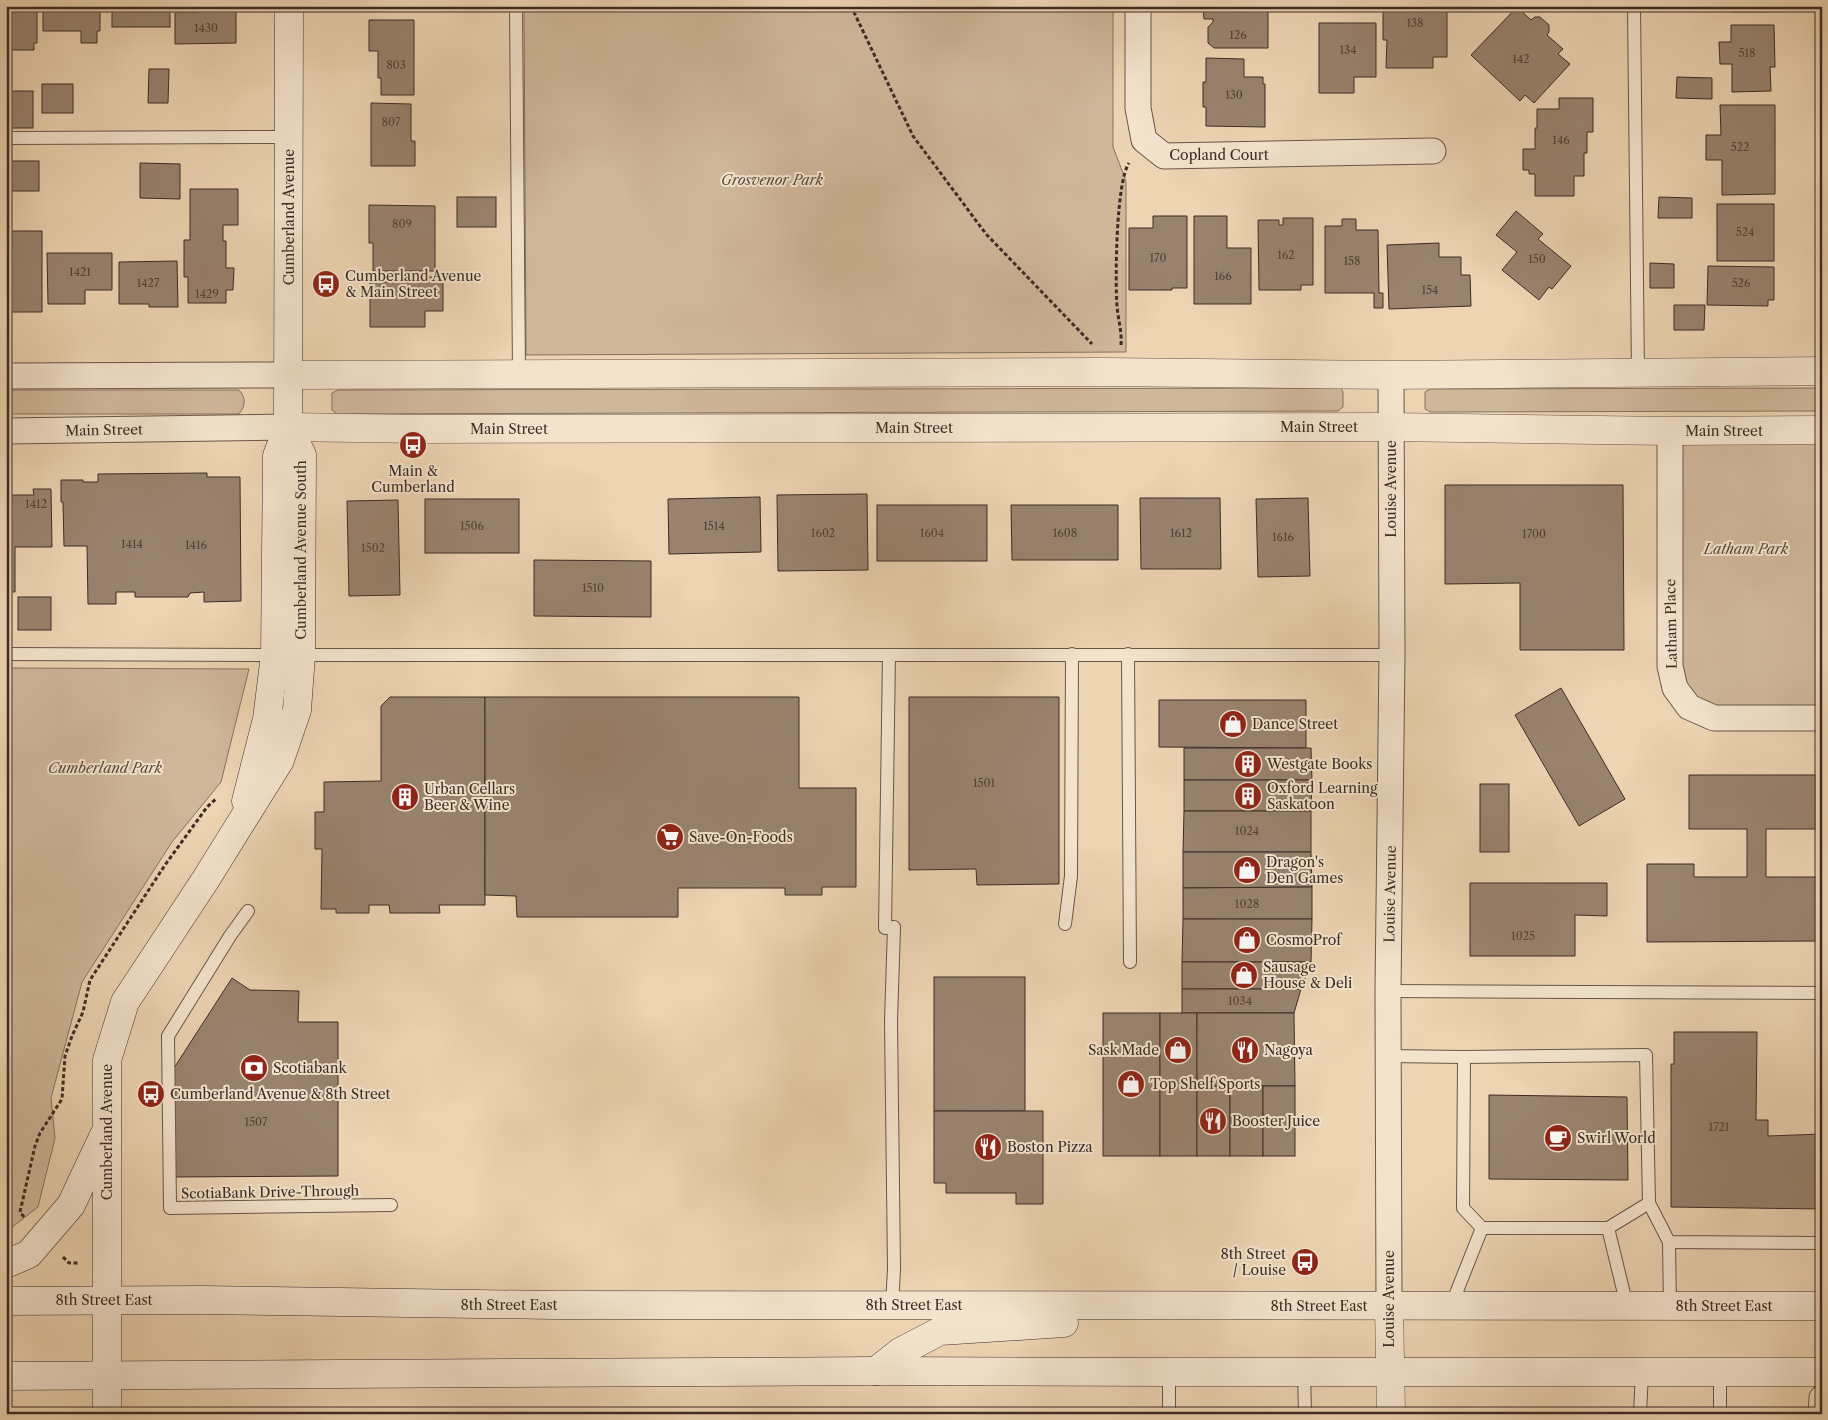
<svg xmlns="http://www.w3.org/2000/svg" width="1828" height="1420" font-family="'Libre Caslon Text',serif">
<style>
.green{fill:#cfb79a;stroke:#867260}
.building{fill:#99836f;stroke:#3d2c26}
.lines{fill:none;stroke-linecap:round;stroke-linejoin:round}
.service-casing{stroke:#695649;stroke-width:14}
.minor-casing{stroke:#695649;stroke-width:27}
.tertiary-casing{stroke:#695649;stroke-width:29}
.secondary-casing{stroke:#3d2c26;stroke-width:29}
.path{stroke:#3d2c26;stroke-width:3;stroke-dasharray:4 2.5;stroke-linecap:butt}
.service{stroke:#f3e3cd;stroke-width:12}
.minor{stroke:#f3e3cd;stroke-width:25}
.tertiary{stroke:#f3e3cd;stroke-width:28}
.secondary{stroke:#f3e3cd;stroke-width:28}
.labels{text-anchor:middle;dominant-baseline:central;stroke-width:4;stroke-linejoin:round;paint-order:stroke}
.number-label{font-size:11px;fill:#544238}
.street-label{font-size:14px;fill:#3d2c26;stroke:#f3e3cd}
.park-label{font-size:14px;font-style:italic;fill:#5a483d;stroke:#f3e3cd}
.poi-label{font-size:14px;fill:#3d2c26;stroke:#f3e3cd;text-anchor:start}
</style>
<rect width="100%" height="100%" fill="#edd4b2"/>
<filter id="stains"><feTurbulence type="fractalNoise" baseFrequency=".004" numOctaves="4"/><feColorMatrix values="0 0 0 0 .2 0 0 0 0 .09 0 0 0 0 .02 0 0 0 .5 -.17"/></filter>
<radialGradient id="worn" r=".72"><stop offset=".6" stop-color="#630" stop-opacity="0"/><stop offset="1" stop-color="#630" stop-opacity=".3"/></radialGradient>
<g class="green">
<polygon points="524,6 1113,6 1113,147 1126,181 1126,352 526,355"/>
<polygon points="1341,388 1343,392 1343,407 1338,411 337,414 332,410 332,393 338,390"/>
<polygon points="1822,388 1822,411 1430,412 1425,409 1425,392 1430,389"/>
<path d="M6 390H239C246 398 246 405 239 414H6Z"/>
<polygon points="1822,430 1822,718 1744,718 1675,688 1670,431"/>
<polygon points="6,668 249,669 221,782 172,842 82,982 51,1098 55,1138 38,1207 6,1232"/>
</g>
<g class="building">
<polygon points="6,6 37,6 37,43 34,43 34,50 9,50 9,42 7,42"/>
<polygon points="43,6 100,6 100,31 97,31 97,43 81,43 81,31 43,31"/>
<rect x="112" y="6" width="58" height="21"/>
<polygon points="200,6 236,6 236,43 175,44 175,12 195,12 195,8 200,8"/>
<polygon points="1203,6 1268,6 1268,48 1214,48 1208,43 1208,27 1213,22 1213,19 1204,19"/>
<polygon points="1383,6 1447,6 1447,57 1433,57 1433,68 1386,68 1387,40 1383,40"/>
<rect x="1733" y="6" width="35" height="6"/>
<polygon points="1517,7 1531,20 1535,17 1540,17 1549,25 1549,32 1547,35 1563,49 1558,54 1570,64 1534,103 1525,95 1520,101 1471,55"/>
<polygon points="369,20 414,20 414,95 381,95 381,78 378,78 378,51 369,51"/>
<polygon points="1319,23 1376,23 1376,77 1354,77 1354,93 1319,93"/>
<polygon points="1731,25 1774,25 1775,67 1770,67 1771,91 1732,92 1732,64 1720,64 1719,42 1731,42"/>
<polygon points="1206,58 1244,59 1244,77 1263,77 1263,84 1265,84 1265,127 1206,126 1206,107 1203,107 1203,82 1206,82"/>
<polygon points="149,69 169,69 168,103 148,103"/>
<polygon points="1677,77 1712,78 1712,99 1676,98"/>
<rect x="42" y="84" width="31" height="29"/>
<rect x="6" y="91" width="27" height="37"/>
<polygon points="1559,98 1593,98 1593,132 1587,132 1587,153 1584,153 1584,176 1574,176 1574,196 1535,196 1535,174 1529,174 1529,170 1523,170 1523,149 1535,149 1535,128 1537,128 1537,109 1559,109"/>
<polygon points="371,103 411,104 411,141 415,141 415,166 371,166"/>
<polygon points="1720,105 1775,105 1775,194 1722,195 1722,160 1706,160 1706,135 1721,135"/>
<rect x="6" y="161" width="33" height="30"/>
<polygon points="140,163 180,164 180,199 140,198"/>
<polygon points="190,189 238,189 238,225 223,225 223,241 226,241 226,268 234,268 233,290 226,290 226,303 188,303 188,277 184,277 184,240 190,240"/>
<rect x="457" y="197" width="39" height="30"/>
<polygon points="1659,197 1692,198 1692,218 1658,218"/>
<rect x="1717" y="204" width="57" height="57"/>
<polygon points="369,205 435,206 435,271 373,271 373,243 369,243"/>
<polygon points="1516,211 1543,234 1538,239 1571,266 1552,289 1549,287 1539,300 1502,270 1517,252 1496,235"/>
<polygon points="1153,216 1187,216 1187,288 1172,288 1172,290 1129,290 1129,228 1153,228"/>
<polygon points="1194,216 1227,216 1227,248 1251,248 1251,304 1194,304"/>
<polygon points="1283,218 1313,218 1313,285 1301,285 1301,290 1259,290 1258,220 1279,220 1279,225 1283,225"/>
<polygon points="1342,219 1356,219 1356,230 1378,230 1379,293 1383,293 1383,308 1374,308 1374,293 1325,293 1325,226 1342,226"/>
<polygon points="6,229 8,246 12,246 12,231 42,231 42,312 6,312"/>
<polygon points="1439,243 1439,257 1461,257 1461,275 1470,275 1471,306 1389,309 1387,245"/>
<polygon points="47,253 112,253 112,290 85,290 85,304 48,304"/>
<polygon points="177,261 178,307 149,307 149,304 119,304 119,262"/>
<polygon points="1650,263 1674,264 1674,288 1650,288"/>
<polygon points="1708,266 1774,267 1774,300 1768,300 1768,306 1707,305"/>
<polygon points="422,277 443,277 443,311 425,311 425,327 370,327 370,282 422,282"/>
<polygon points="1674,305 1705,305 1704,330 1674,330"/>
<polygon points="207,473 207,477 240,477 241,601 204,602 204,592 190,593 188,597 135,597 135,592 116,592 116,604 88,604 87,546 64,546 63,502 61,502 61,480 83,480 83,482 98,482 98,474"/>
<polygon points="1445,485 1623,485 1624,650 1520,650 1520,583 1445,584"/>
<polygon points="33,489 51,489 52,547 15,547 15,592 6,592 6,502 12,502 12,495 34,495"/>
<polygon points="867,494 868,570 778,571 777,495"/>
<polygon points="760,497 761,552 669,554 668,499"/>
<polygon points="1140,498 1220,498 1221,569 1141,569"/>
<polygon points="1308,498 1310,576 1258,577 1256,499"/>
<rect x="425" y="499" width="94" height="54"/>
<polygon points="398,500 400,595 349,596 347,501"/>
<rect x="877" y="505" width="110" height="56"/>
<polygon points="1011,505 1118,505 1118,560 1012,560"/>
<polygon points="534,560 651,561 651,617 534,616"/>
<rect x="18" y="597" width="33" height="33"/>
<polygon points="1561,688 1625,799 1579,826 1515,715"/>
<polygon points="390,697 485,697 485,905 439,905 440,913 390,913 389,905 369,905 369,913 336,913 336,909 321,909 322,849 315,849 315,812 324,812 324,782 381,781 381,706"/>
<polygon points="485,697 799,697 799,788 856,788 856,887 822,887 822,895 785,895 785,888 678,888 678,917 517,917 516,896 485,895"/>
<polygon points="909,697 1059,697 1059,884 977,885 976,869 909,870"/>
<polygon points="1159,700 1306,700 1306,748 1159,747"/>
<polygon points="1184,748 1311,748 1312,780 1184,780"/>
<polygon points="1689,775 1816,775 1816,829 1766,829 1766,877 1822,877 1822,941 1647,942 1647,864 1694,864 1694,877 1747,877 1747,829 1689,829"/>
<polygon points="1184,780 1312,780 1311,811 1184,811"/>
<rect x="1480" y="784" width="29" height="68"/>
<polygon points="1184,811 1311,811 1311,852 1183,852"/>
<polygon points="1183,852 1311,852 1312,887 1183,888"/>
<polygon points="1470,883 1607,883 1607,916 1575,915 1575,956 1470,956"/>
<polygon points="1312,887 1312,919 1183,919 1183,888"/>
<polygon points="1183,919 1312,919 1311,962 1182,962"/>
<polygon points="1182,962 1311,962 1301,989 1182,989"/>
<rect x="934" y="977" width="91" height="134"/>
<polygon points="232,978 250,990 299,991 298,1022 338,1022 338,1176 175,1177 174,1068"/>
<polygon points="1182,989 1301,989 1294,1013 1182,1013"/>
<rect x="1103" y="1013" width="57" height="143"/>
<rect x="1160" y="1013" width="37" height="143"/>
<polygon points="1197,1013 1294,1013 1295,1086 1197,1086"/>
<polygon points="1674,1032 1757,1032 1756,1120 1768,1120 1768,1136 1822,1134 1822,1209 1671,1207 1671,1064 1674,1064"/>
<rect x="1197" y="1086" width="33" height="70"/>
<rect x="1230" y="1086" width="33" height="70"/>
<rect x="1263" y="1086" width="32" height="70"/>
<polygon points="1489,1095 1627,1097 1628,1180 1489,1179"/>
<polygon points="934,1111 1043,1111 1043,1204 1016,1204 1016,1193 946,1193 946,1183 934,1183"/>
</g>
<g class="lines">
<g class="service-casing">
<g id="service">
<polyline points="516,6 519,374"/>
<polyline points="1634,6 1638,372"/>
<polyline points="6,138 289,137"/>
<polyline points="6,654 277,655"/>
<polyline points="1128,654 1130,962"/>
<polyline points="297,655 1392,655"/>
<polyline points="889,655 885,928 894,927 891,1021 894,1269 892,1306"/>
<polyline points="248,911 230,936 168,1036 170,1208 391,1205"/>
<polyline points="1065,924 1071,876 1072,654"/>
<polyline points="1388,991 1822,993"/>
<polyline points="1388,1056 1464,1057"/>
<polyline points="1649,1203 1669,1242 1822,1243"/>
<polyline points="1482,1228 1463,1208 1464,1057 1646,1055 1649,1203 1608,1228"/>
<polyline points="1669,1242 1670,1306"/>
<polyline points="1451,1306 1482,1228 1608,1228 1627,1306"/>
<polyline points="1169,1372 1169,1414"/>
<polyline points="1304,1372 1305,1414"/>
<polyline points="1640,1414 1642,1372"/>
<polyline points="1720,1414 1720,1372"/>
</g>
</g>
<g class="minor-casing">
<g id="minor">
<polyline points="1138,6 1138,108 1144,140 1164,156 1433,151"/>
<polyline points="6,376 288,375"/>
<polyline points="6,431 288,427"/>
<polyline points="1670,431 1670,666 1675,688 1689,707 1714,718 1822,718"/>
<polyline points="1389,1306 1388,991 1392,655 1391,375"/>
<polyline points="1821,1414 1822,1398"/>
</g>
</g>
<g class="tertiary-casing">
<g id="tertiary">
<polyline points="288,375 1104,372 1391,375 1822,371"/>
<polyline points="288,427 421,429 1391,427 1670,431 1822,430"/>
<polyline points="1389,1306 1391,1414"/>
</g>
</g>
<g class="secondary-casing">
<g id="secondary">
<polyline points="246,801 267,719 275,655 277,456 288,427 289,6"/>
<polyline points="6,1264 29,1254 71,1205 104,1135"/>
<polyline points="6,1301 201,1300 554,1305 1822,1306"/>
<polyline points="876,1371 900,1352 940,1331 1064,1323"/>
<polyline points="6,1376 876,1371 1169,1372 1822,1372"/>
<polyline points="107,1414 107,1060 125,1002 206,879 280,760 297,710 301,655 302,455 288,427"/>
</g>
</g>
<g class="path">
<polyline points="851,6 913,136 986,234 1092,344"/>
<path d="M1121 345C1122 331 1118 319 1117 306 1115 280 1116 182 1129 163"/>
<polyline points="24,1217 20,1212 35,1146 40,1133 62,1099 65,1056 72,1036 83,1012 90,980 165,865 207,807 217,798"/>
<polyline points="63,1257 69,1263 79,1263"/>
</g>
<use href="#service" class="service"/>
<use href="#minor" class="minor"/>
<use href="#tertiary" class="tertiary"/>
<use href="#secondary" class="secondary"/>
</g>
<defs>
<g id="bus-disc" transform="scale(1.4375)"><circle r="9.5" fill="#8f2418" stroke="#f3e3cd"/><path d="M-5-6H5V4H4V6H2V4H-2V6H-4V4H-5ZM-3.5-4V0h7V-4ZM-3.5 1.2v1.5H-2V1.2ZM2 1.2v1.5H3.5V1.2Z" fill="#fff"/></g>
<g id="shop-disc" transform="scale(1.4375)"><circle r="9.5" fill="#8f2418" stroke="#f3e3cd"/><path d="M-5-2.5h2.3a2.7 3.5 0 0 1 5.4 0H5L5.5 6h-11ZM-1.5-2.5h3a1.5 2.3 0 0 0-3 0Z" fill="#fff"/></g>
<g id="building-disc" transform="scale(1.4375)"><circle r="9.5" fill="#8f2418" stroke="#f3e3cd"/><path d="M-4-6H4V6H1V3H-1V6H-4ZM-2.5-4.3h1.7v1.8h-1.7ZM.8-4.3h1.7v1.8H.8ZM-2.5-1h1.7V.8h-1.7ZM.8-1h1.7V.8H.8Z" fill="#fff"/></g>
<g id="supermarket-disc" transform="scale(1.4375)"><circle r="9.5" fill="#8f2418" stroke="#f3e3cd"/><path d="M-6-5.5h2.5l.6 2H6L4.5 2H-2.5L-4.4-4H-6ZM-1.5 3.2a1.3 1.3 0 1 0 .1 0ZM3 3.2a1.3 1.3 0 1 0 .1 0Z" fill="#fff"/></g>
<g id="restaurant-disc" transform="scale(1.4375)"><circle r="9.5" fill="#8f2418" stroke="#f3e3cd"/><path d="M-5-6h1v4h1v-4h1v4h1v-4h1v5L-1.5 .5V6h-2V.5L-5-1ZM5-6V6H3V1.5H1.5Q1.5-4 5-6Z" fill="#fff"/></g>
<g id="bank-disc" transform="scale(1.4375)"><circle r="9.5" fill="#8f2418" stroke="#f3e3cd"/><path d="M-6-4H6V4H-6ZM0-2.3a2.3 2.3 0 1 0 0 4.6a2.3 2.3 0 1 0 0-4.6Z" fill="#fff"/></g>
<g id="cafe-disc" transform="scale(1.4375)"><circle r="9.5" fill="#8f2418" stroke="#f3e3cd"/><path d="M-5.5-4.5H6V0H3Q3 3.5 0 3.5H-2.5Q-5.5 3.5-5.5 0ZM3-3.2v2h1.7v-2ZM-6 4.5H4V6H-6Z" fill="#fff"/></g>
</defs>
<g fill-rule="evenodd">
<use href="#bus-disc" x="326" y="284"/>
<use href="#bus-disc" x="413" y="445"/>
<use href="#shop-disc" x="1233" y="724"/>
<use href="#building-disc" x="1248" y="764"/>
<use href="#building-disc" x="1248" y="796"/>
<use href="#building-disc" x="405" y="797"/>
<use href="#supermarket-disc" x="670" y="837"/>
<use href="#shop-disc" x="1247" y="870"/>
<use href="#shop-disc" x="1247" y="940"/>
<use href="#shop-disc" x="1244" y="975"/>
<use href="#shop-disc" x="1178" y="1050"/>
<use href="#restaurant-disc" x="1245" y="1050"/>
<use href="#bank-disc" x="254" y="1068"/>
<use href="#shop-disc" x="1131" y="1084"/>
<use href="#bus-disc" x="151" y="1094"/>
<use href="#restaurant-disc" x="1213" y="1121"/>
<use href="#cafe-disc" x="1558" y="1138"/>
<use href="#restaurant-disc" x="988" y="1147"/>
<use href="#bus-disc" x="1305" y="1262"/>
</g>
<g class="labels">
<g class="number-label">
<text x="1415" y="23">138</text>
<text x="206" y="28">1430</text>
<text x="1238" y="35">126</text>
<text x="1348" y="50">134</text>
<text x="1747" y="53">518</text>
<text x="1521" y="59">142</text>
<text x="396" y="65">803</text>
<text x="1234" y="95">130</text>
<text x="391" y="122">807</text>
<text x="1561" y="140">146</text>
<text x="1740" y="147">522</text>
<text x="402" y="224">809</text>
<text x="1745" y="232">524</text>
<text x="1286" y="255">162</text>
<text x="1158" y="258">170</text>
<text x="1537" y="259">150</text>
<text x="1352" y="261">158</text>
<text x="80" y="272">1421</text>
<text x="1223" y="276">166</text>
<text x="148" y="283">1427</text>
<text x="1741" y="283">526</text>
<text x="1430" y="290">154</text>
<text x="207" y="294">1429</text>
<text x="36" y="504">1412</text>
<text x="472" y="526">1506</text>
<text x="714" y="526">1514</text>
<text x="823" y="533">1602</text>
<text x="932" y="533">1604</text>
<text x="1065" y="533">1608</text>
<text x="1181" y="533">1612</text>
<text x="1534" y="534">1700</text>
<text x="1283" y="537">1616</text>
<text x="132" y="544">1414</text>
<text x="196" y="545">1416</text>
<text x="373" y="548">1502</text>
<text x="593" y="588">1510</text>
<text x="984" y="783">1501</text>
<text x="1247" y="831">1024</text>
<text x="1247" y="904">1028</text>
<text x="1523" y="936">1025</text>
<text x="1240" y="1001">1034</text>
<text x="256" y="1122">1507</text>
<text x="1719" y="1127">1721</text>
</g>
<g class="street-label">
<text x="1219" y="155">Copland Court</text>
<text transform="translate(289 217) rotate(-90)">Cumberland Avenue</text>
<text x="1319" y="427">Main Street</text>
<text x="914" y="428">Main Street</text>
<text x="509" y="429">Main Street</text>
<text transform="translate(104 430) rotate(-1)">Main Street</text>
<text x="1724" y="431">Main Street</text>
<text transform="translate(1391 489) rotate(-90)">Louise Avenue</text>
<text transform="translate(301 550) rotate(-90)">Cumberland Avenue South</text>
<text transform="translate(1671 624) rotate(-91)">Latham Place</text>
<text transform="translate(1390 894) rotate(-89)">Louise Avenue</text>
<text transform="translate(107 1132) rotate(-90)">Cumberland Avenue</text>
<text transform="translate(270 1192) rotate(-1)">ScotiaBank Drive-Through</text>
<text transform="translate(1389 1299) rotate(-90)">Louise Avenue</text>
<text x="104" y="1300">8th Street East</text>
<text x="509" y="1305">8th Street East</text>
<text x="914" y="1305">8th Street East</text>
<text x="1319" y="1306">8th Street East</text>
<text x="1724" y="1306">8th Street East</text>
</g>
<g class="park-label">
<text x="772" y="180">Grosvenor Park</text>
<text x="1746" y="549">Latham Park</text>
<text x="105" y="768">Cumberland Park</text>
</g>
<g class="poi-label">
<text x="345" y="276">Cumberland Avenue<tspan x="345" dy="16">&amp; Main Street</tspan></text>
<text x="413" y="471" text-anchor="middle">Main &amp;<tspan x="413" dy="16">Cumberland</tspan></text>
<text x="1252" y="724">Dance Street</text>
<text x="1267" y="764">Westgate Books</text>
<text x="1267" y="788">Oxford Learning<tspan x="1267" dy="16">Saskatoon</tspan></text>
<text x="424" y="789">Urban Cellars<tspan x="424" dy="16">Beer &amp; Wine</tspan></text>
<text x="689" y="837">Save-On-Foods</text>
<text x="1266" y="862">Dragon's<tspan x="1266" dy="16">Den Games</tspan></text>
<text x="1266" y="940">CosmoProf</text>
<text x="1263" y="967">Sausage<tspan x="1263" dy="16">House &amp; Deli</tspan></text>
<text x="1159" y="1050" text-anchor="end">Sask Made</text>
<text x="1264" y="1050">Nagoya</text>
<text x="273" y="1068">Scotiabank</text>
<text x="1150" y="1084">Top Shelf Sports</text>
<text x="170" y="1094">Cumberland Avenue &amp; 8th Street</text>
<text x="1232" y="1121">Booster Juice</text>
<text x="1577" y="1138">Swirl World</text>
<text x="1007" y="1147">Boston Pizza</text>
<text x="1286" y="1254" text-anchor="end">8th Street<tspan x="1286" dy="16">/ Louise</tspan></text>
</g>
</g>
<rect width="1828" height="1420" fill="none" stroke="#edd4b2" stroke-width="25"/>
<rect x="8" y="8" width="1813" height="1405" fill="none" stroke="#3d2c26" stroke-width="2.5"/>
<rect x="12" y="12" width="1803" height="1395" fill="none" stroke="#3d2c26"/>
<rect width="100%" height="100%" filter="url(#stains)"/>
<rect width="100%" height="100%" fill="url(#worn)"/>
</svg>
